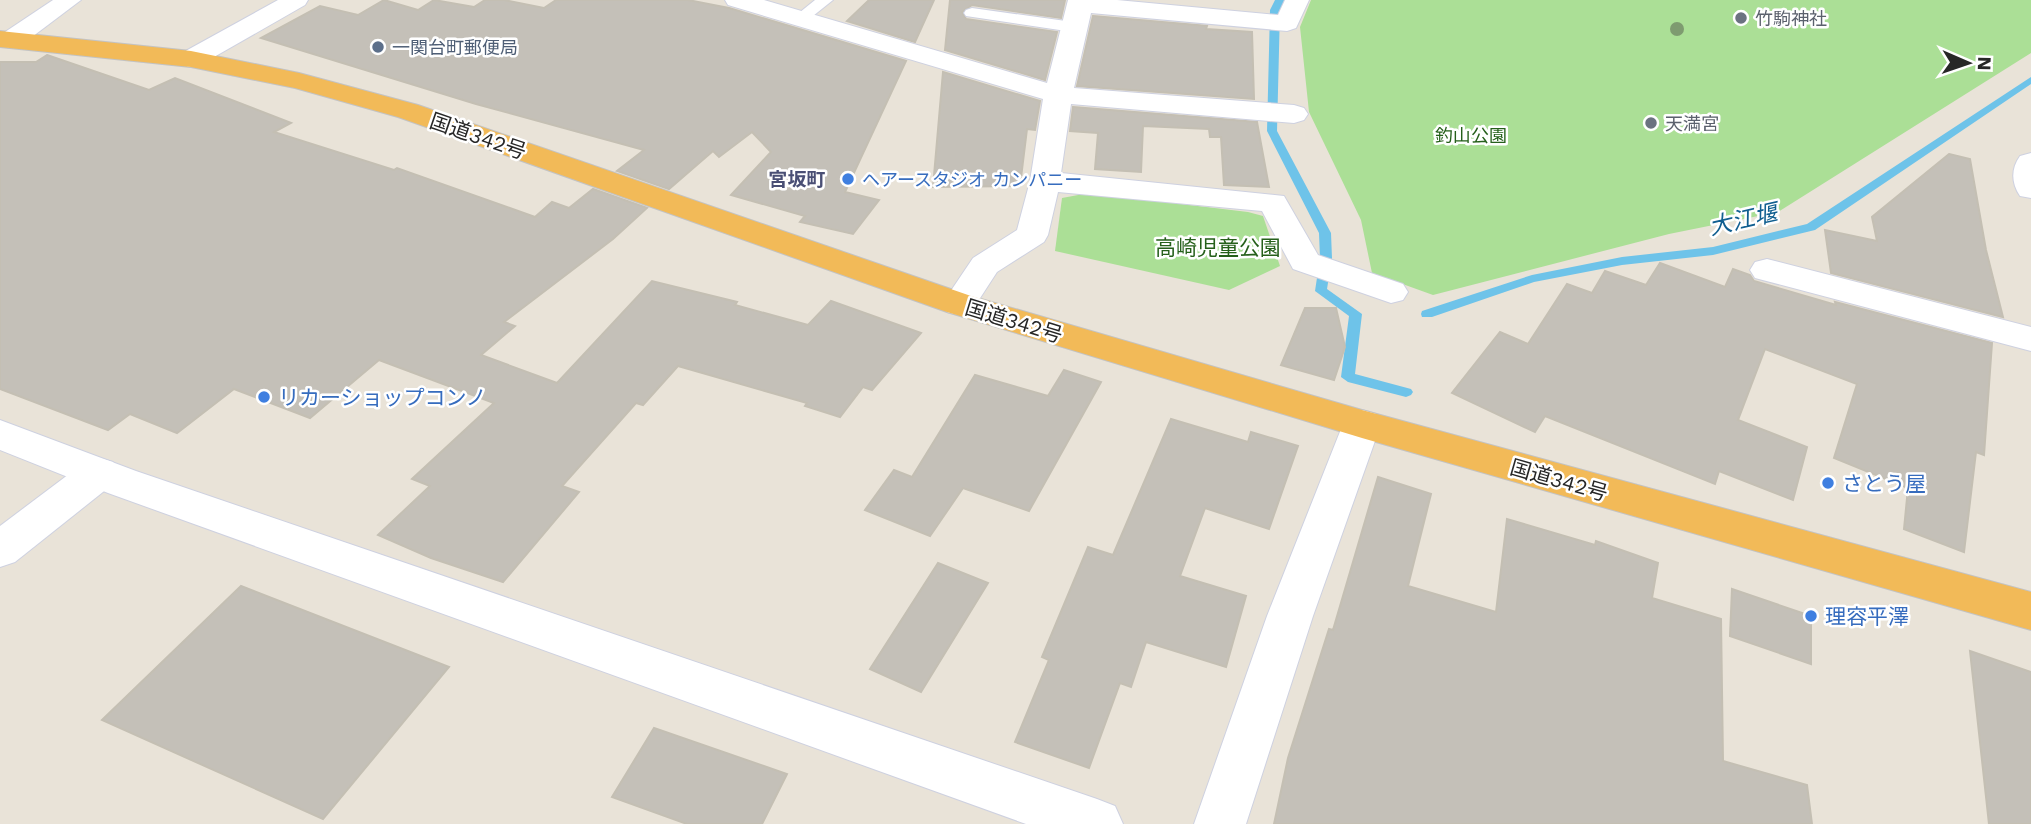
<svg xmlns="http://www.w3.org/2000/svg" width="2031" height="824" font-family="'Work Sans','Noto Sans JP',sans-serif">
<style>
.green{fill:#abdf96}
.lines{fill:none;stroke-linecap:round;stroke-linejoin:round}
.stream{fill:#6ec3e9;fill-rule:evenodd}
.building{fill:#c4c0b8;stroke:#c4bfb3;stroke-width:2}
.service-casing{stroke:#ced1e0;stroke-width:2}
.minor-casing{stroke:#ced1e0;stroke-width:2}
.tertiary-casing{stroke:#ced1e0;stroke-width:2}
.trunk-casing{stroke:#c3c3c3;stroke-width:2}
.service{fill:#fff;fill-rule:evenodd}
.minor{fill:#fff;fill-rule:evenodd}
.tertiary{fill:#fff;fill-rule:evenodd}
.trunk{fill:#f2ba58;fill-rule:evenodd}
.tree{fill:#7e9b70}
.worship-dot{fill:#6b7280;stroke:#fff;stroke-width:2.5}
.service-dot{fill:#5c6f8a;stroke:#fff;stroke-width:2.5}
.shop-dot{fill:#3f7fe0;stroke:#fff;stroke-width:2.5}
.labels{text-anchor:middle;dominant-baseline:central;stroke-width:5;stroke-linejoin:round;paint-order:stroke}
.far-worship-label{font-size:18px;fill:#5b616d;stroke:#fff;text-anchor:start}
.far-service-label{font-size:18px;fill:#4e5e75;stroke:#fff;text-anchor:start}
.far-park-label{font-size:18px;fill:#26601b;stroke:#fff}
.far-shop-label{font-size:18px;fill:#366cbe;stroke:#fff;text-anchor:start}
.far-neighbourhood-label{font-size:19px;font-weight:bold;fill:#4a4f75;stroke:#fff}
.street-label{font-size:21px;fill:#272727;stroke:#fff}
.park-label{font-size:21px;fill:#26601b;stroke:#fff}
.shop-label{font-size:21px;fill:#366cbe;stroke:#fff;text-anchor:start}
.water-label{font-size:23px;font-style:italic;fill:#115f90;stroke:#fff}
</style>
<rect width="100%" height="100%" fill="#e9e3d8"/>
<g class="green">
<polygon points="1311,0 2031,0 2031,53 1778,212 1669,234 1433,295 1372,273 1361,220 1309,112 1300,27"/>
<polygon points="1089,193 1248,212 1263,216 1280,266 1229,290 1055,251 1062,198"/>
</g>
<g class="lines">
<g class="stream">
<polygon points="1275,0 1285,0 1280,10 1277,131 1331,233 1332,258 1327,289 1362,314 1355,374 1411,389 1413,392 1411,395 1406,397 1348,382 1341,377 1349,316 1315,291 1320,258 1319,233 1267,131 1270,10"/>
<polygon points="2031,77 2031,84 1815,230 1713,255 1622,265 1534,282 1432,317 1422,317 1421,314 1422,311 1532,275 1622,257 1713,247 1807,224"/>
</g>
</g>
<g class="building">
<polygon points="384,0 418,10 434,0 474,7 485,0 504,0 544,8 556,0 688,0 729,8 906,61 845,192 879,200 853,234 800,222 805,216 731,195 771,152 752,132 719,157 713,151 669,189 617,171 644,150 476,104 261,38 320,6 358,15"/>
<polygon points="869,0 934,0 915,42 847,21"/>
<polygon points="950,0 1065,0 1061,18 972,5 962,12 966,19 1057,32 1045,80 945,50"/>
<polygon points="1093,16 1207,26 1206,29 1252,32 1254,99 1077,86"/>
<polygon points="47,55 149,90 175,78 291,123 274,132 394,170 397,168 535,217 552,202 569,208 593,189 647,208 613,239 504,322 515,326 481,355 557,383 652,281 737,302 735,305 808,325 831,301 921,333 872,390 863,387 840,417 805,406 807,403 678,366 643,405 636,403 562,486 579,492 503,582 431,558 378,535 430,486 412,479 494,403 379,360 310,418 234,389 177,433 130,414 108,430 0,389 0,62 36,62"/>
<polygon points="943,72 1040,101 1035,130 1027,129 1020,186 933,187"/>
<polygon points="1073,107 1257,122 1269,187 1224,185 1221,137 1210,137 1209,129 1143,126 1141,172 1095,169 1098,133 1070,131"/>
<polygon points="1949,154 1970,159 1986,250 2003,317 1831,273 1825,230 1877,241 1872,217"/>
<polygon points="1660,263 1725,287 1733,269 1750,275 1754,281 1836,305 1835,302 1992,343 1984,455 1976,452 1964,552 1904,529 1908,488 1834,458 1857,384 1765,349 1738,420 1807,447 1793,500 1719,471 1715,484 1545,416 1535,432 1452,393 1500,332 1528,344 1567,284 1592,293 1605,271 1646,285"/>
<polygon points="1305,308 1336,308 1345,347 1334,380 1281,365"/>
<polygon points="1064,370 1101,382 1029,511 963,488 930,536 865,510 894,470 912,477 975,375 1048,396"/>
<polygon points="1171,419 1248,442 1251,432 1298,446 1269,529 1205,508 1180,576 1246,596 1226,667 1146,642 1131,687 1120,683 1089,768 1015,742 1049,660 1042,657 1088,547 1113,555"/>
<polygon points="1378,477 1431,494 1408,586 1496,612 1507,519 1595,545 1596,541 1658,563 1652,598 1721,619 1723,761 1807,785 1812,824 1274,824 1288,758 1329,629 1333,630"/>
<polygon points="938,563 988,583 921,692 870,669"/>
<polygon points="241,586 449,667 323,819 102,720"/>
<polygon points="1732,589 1811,616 1811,664 1730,636"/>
<polygon points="1970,651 2031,672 2031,824 1989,824"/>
<polygon points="654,728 787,774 762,824 687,824 612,797"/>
</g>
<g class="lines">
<g class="service-casing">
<g id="service">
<polygon points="815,0 833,0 808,20 796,20 794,17"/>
<polygon points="972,8 1073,22 1081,27 1073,32 966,16 964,13 966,10"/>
</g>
</g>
<g class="minor-casing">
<g id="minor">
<polygon points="278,0 308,0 305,5 200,65 191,67 182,65 178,59 182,53"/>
<polygon points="725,0 764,0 1047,83 1068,0 1117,0 1278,15 1285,0 1309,0 1296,28 1287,31 1091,13 1074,88 1294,105 1304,108 1308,114 1304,120 1294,123 1071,104 1061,173 1284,196 1318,255 1403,284 1408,292 1403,300 1391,303 1293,269 1262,211 1058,192 1048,235 1044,242 997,272 971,312 959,315 947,312 942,304 973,258 1017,230 1030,181 1043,99 728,5"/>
<polygon points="1767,259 2031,327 2031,351 1755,278 1750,270 1755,262"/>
<polygon points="1362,410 1376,414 1381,424 1313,616 1246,824 1194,824 1267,616 1343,424 1348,414"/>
<polygon points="99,458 113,462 119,473 113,484 15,562 0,567 0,526 85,462"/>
</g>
</g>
<g class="tertiary-casing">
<g id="tertiary">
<polygon points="53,0 81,0 20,46 11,48 2,46 2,34"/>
<path d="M2031 153V198L2020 196C2011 183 2011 168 2020 156Z"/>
<polygon points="0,420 136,471 1097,799 1115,806 1123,824 1026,824 108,493 0,450"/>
</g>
</g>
<g class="trunk-casing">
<polygon id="trunk" points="0,31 191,51 299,73 418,105 971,296 1362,410 2031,592 2031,630 1362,438 947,312 398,117 295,88 191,67 0,47"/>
</g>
<use href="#service" class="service"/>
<use href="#minor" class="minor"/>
<use href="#tertiary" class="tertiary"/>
<use href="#trunk" class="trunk"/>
</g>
<circle class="tree" cx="1677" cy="29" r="7"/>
<g class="worship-dot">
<circle cx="1741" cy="18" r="7"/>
<circle cx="1651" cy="123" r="7"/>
</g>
<circle class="service-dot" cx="378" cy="47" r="7"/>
<g class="shop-dot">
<circle cx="848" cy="179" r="7"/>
<circle cx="264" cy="397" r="7"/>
<circle cx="1828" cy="483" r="7"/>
<circle cx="1811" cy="616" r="7"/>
</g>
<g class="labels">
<g class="far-worship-label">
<text x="1755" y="18">竹駒神社</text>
<text x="1665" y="123">天満宮</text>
</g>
<g class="far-service-label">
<text x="392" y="47">一関台町郵便局</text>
</g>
<g class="far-park-label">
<text x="1471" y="135">釣山公園</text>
</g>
<g class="far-shop-label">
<text x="862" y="179">ヘアースタジオ カンパニー</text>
</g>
<g class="far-neighbourhood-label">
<text x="797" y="179">宮坂町</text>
</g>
<g class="street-label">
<text transform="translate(478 136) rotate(19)">国道342号</text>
<text transform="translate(1014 321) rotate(17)">国道342号</text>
<text transform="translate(1559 480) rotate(16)">国道342号</text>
</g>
<g class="park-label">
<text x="1218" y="247">高崎児童公園</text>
</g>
<g class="shop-label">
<text x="278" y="397">リカーショップコンノ</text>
<text x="1842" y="483">さとう屋</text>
<text x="1825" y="616">理容平澤</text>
</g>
<g class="water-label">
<text transform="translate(1743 220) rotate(-13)">大江堰</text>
</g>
</g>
<g transform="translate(1968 63) rotate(92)" stroke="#ffffff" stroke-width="5" paint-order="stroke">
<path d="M0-5L12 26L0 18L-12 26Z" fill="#272727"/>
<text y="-10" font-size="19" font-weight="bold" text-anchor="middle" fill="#272727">N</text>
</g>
</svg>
